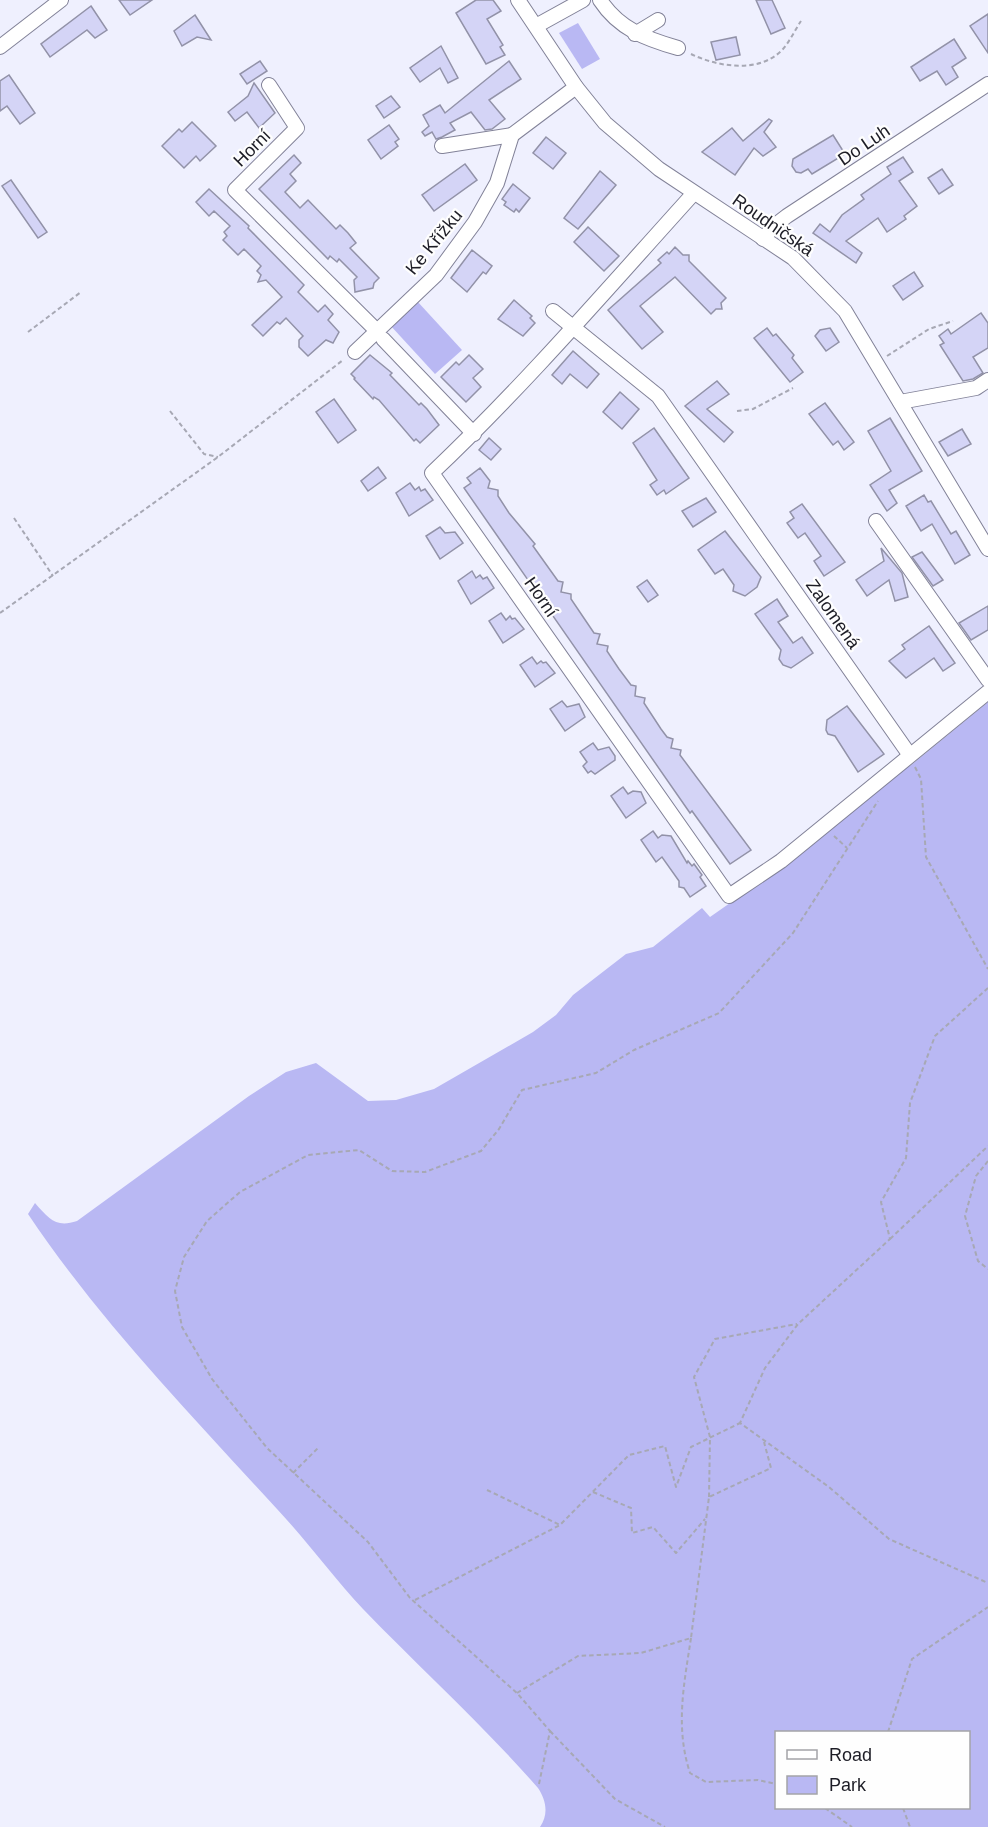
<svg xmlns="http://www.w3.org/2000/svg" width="988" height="1827" font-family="Helvetica,sans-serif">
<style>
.green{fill:#b9b8f3;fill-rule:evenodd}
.building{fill:#d4d4f6;stroke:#9292a8;stroke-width:1.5}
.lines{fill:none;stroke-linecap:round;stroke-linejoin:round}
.minor-casing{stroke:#828298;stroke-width:16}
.path{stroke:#a7a8b4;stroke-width:2;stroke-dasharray:4.5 3;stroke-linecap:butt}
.minor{stroke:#fff;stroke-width:14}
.labels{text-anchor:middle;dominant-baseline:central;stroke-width:4.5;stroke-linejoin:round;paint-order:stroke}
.street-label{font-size:18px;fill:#1d1d26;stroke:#fefefe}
</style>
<rect width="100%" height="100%" fill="#eff0fe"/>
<g class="green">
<polygon points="578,23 600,59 582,69 559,33"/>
<polygon points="417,301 462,350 435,374 390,325"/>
<path d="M988 702V1827H540C549 1814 546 1800 538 1788 483 1725 421 1669 363 1609 333 1577 307 1541 277 1509 191 1415 99 1320 28 1214L35 1203C49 1219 56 1228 77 1221L249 1096 286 1072 316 1063 368 1101 396 1100 434 1089 533 1032 556 1015 573 995 626 954 653 947 702 908 710 917 787 863 897 768 910 766ZM776 1732H968V1808H776Z"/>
</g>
<g class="building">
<polygon points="119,0 152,0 130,15"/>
<polygon points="476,0 493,0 501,11 487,19 503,45 500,47 505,55 486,64 456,13"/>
<polygon points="756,0 772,0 785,28 771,34"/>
<polygon points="91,6 107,30 95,38 87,30 50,57 41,44"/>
<polygon points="988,14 988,53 970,26"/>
<polygon points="195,15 211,40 197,37 182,46 174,31"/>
<polygon points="736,37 740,55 716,60 711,42"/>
<polygon points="954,39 966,58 952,67 958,77 946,85 937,71 920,81 911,67"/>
<polygon points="441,46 458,78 448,83 440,68 420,82 410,68"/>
<polygon points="260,61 267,71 247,84 240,74"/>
<polygon points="509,61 521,79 489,100 505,119 492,129 485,130 471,112 450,123 455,130 442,137 436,139 432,132 425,136 422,132 429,126 423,115 440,105 445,113"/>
<polygon points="9,75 35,113 20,124 7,106 0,111 0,81"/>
<polygon points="254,83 275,113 259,128 247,112 235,121 228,112 248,96"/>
<polygon points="391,96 400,107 384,118 376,106"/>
<polygon points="769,119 772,121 764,132 776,147 763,156 754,148 735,175 702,152 732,128 743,141"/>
<polygon points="192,122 216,146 200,161 196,156 184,168 162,146 179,129 182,132"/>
<polygon points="389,125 399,139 395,142 398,146 381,159 368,140"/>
<polygon points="833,135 845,154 812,174 808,169 801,173 796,172 792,166 793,159"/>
<polygon points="546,137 566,153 553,169 533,153"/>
<polygon points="294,155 301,163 290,174 296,181 285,192 300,208 308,200 336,229 340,225 348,233 356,243 350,248 379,278 374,283 373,288 355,292 354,280 357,277 339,259 337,262 330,256 328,259 259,189"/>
<polygon points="903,157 913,172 899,181 917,206 904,216 906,219 887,232 878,218 846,241 862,253 856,263 813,233 820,224 830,232 842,215 864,199 861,195 891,174 887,167"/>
<polygon points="465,164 477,180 434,211 422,195"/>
<polygon points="942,169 953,185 939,194 928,178"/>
<polygon points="600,171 616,185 578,229 564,218"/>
<polygon points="11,180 47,232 38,238 2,186"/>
<polygon points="513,184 530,198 519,212 516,209 514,212 504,205 506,202 502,199"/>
<polygon points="209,189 249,226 248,228 304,285 298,292 318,312 325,305 333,314 328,320 339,332 333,343 326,340 308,356 299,347 299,340 303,336 286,318 280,324 277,322 263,336 252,325 282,297 266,280 258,282 261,275 257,271 261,266 244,249 238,255 223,240 227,236 224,232 230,226 214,211 209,216 196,202"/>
<polygon points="588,227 619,256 604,271 574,242"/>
<polygon points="675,247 683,255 689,255 689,261 726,298 721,303 722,309 716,309 711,314 675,277 640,306 663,332 642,349 608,310 661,263 658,260 667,252 669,254"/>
<polygon points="472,250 492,266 486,274 483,272 467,292 451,278"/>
<polygon points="914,272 923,286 903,300 893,286"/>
<polygon points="514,300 532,316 530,318 535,323 523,336 498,319"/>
<polygon points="981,313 988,323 988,348 973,357 983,373 973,379 963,381 940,345 944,343 939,336 948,329 951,334"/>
<polygon points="767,328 773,336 776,334 794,355 792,358 803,372 790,382 754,338"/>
<polygon points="830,328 839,342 826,351 815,336 820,330"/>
<polygon points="573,351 599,374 587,388 570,374 562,384 552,375"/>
<polygon points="370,355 392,373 390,375 419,405 421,403 427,409 439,425 420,443 416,439 414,441 379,400 374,397 373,399 354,379 355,378 351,374"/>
<polygon points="469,355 483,369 473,378 481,387 466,402 441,377 456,362 459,365"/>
<polygon points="717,381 729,394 707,409 733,432 724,442 685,406"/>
<polygon points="620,392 639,409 622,429 603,412"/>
<polygon points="334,399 356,430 338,443 316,412"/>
<polygon points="825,403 854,442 844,450 838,441 833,445 809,414"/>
<polygon points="890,418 922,471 889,490 897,503 887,511 870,485 891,471 868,431"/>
<polygon points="654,428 689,478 666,494 664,490 657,495 650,485 657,480 633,443"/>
<polygon points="962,429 971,444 948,456 939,442"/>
<polygon points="489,438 501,449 491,460 479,450"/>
<polygon points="378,467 386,478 368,491 361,481"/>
<polygon points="480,468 490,481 488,488 498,490 498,496 509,513 535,544 533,546 558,581 563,582 561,592 571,594 571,599 594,633 600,634 597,644 608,646 607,651 619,669 631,685 636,686 635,696 645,698 644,703 661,729 667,737 673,739 671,748 681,750 680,755 751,850 730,864 692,811 690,813 464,488 471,483 467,478"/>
<polygon points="410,483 415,490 419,487 421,491 425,489 433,500 409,516 396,493"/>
<polygon points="924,495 928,502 931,501 951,534 956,531 970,555 955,564 932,524 921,531 906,506"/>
<polygon points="706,498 716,512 693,527 682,511"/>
<polygon points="802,504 845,562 824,576 814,561 821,556 805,533 798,538 787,523 794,518 790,512"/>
<polygon points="440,527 445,533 455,532 463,543 440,559 426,536"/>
<polygon points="725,531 761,577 757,587 745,596 733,591 734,585 723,569 715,574 698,550"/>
<polygon points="881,548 902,573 908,597 895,601 889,580 867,596 856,580 884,561"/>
<polygon points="922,552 943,580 933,586 912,557"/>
<polygon points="472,571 476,578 480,575 483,579 487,577 494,588 471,604 458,581"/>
<polygon points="647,580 658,595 648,602 637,587"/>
<polygon points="777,599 788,616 778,622 793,643 802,637 813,653 791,668 783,665 779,659 781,650 755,614"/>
<polygon points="988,606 988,630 971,640 959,623"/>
<polygon points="501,613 506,620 510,616 512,619 515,618 524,629 503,643 489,621"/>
<polygon points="929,626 955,663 943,671 934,658 906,678 889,661 905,649 902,645"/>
<polygon points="532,657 537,664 541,661 543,663 546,662 555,673 535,687 520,665"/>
<polygon points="562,701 567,707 579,704 585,717 565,731 550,709"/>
<polygon points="847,706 884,754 858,772 835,736 828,734 826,730 827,720"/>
<polygon points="593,743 598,750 609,747 615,756 615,760 595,774 591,771 588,773 583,766 587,762 580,752"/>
<polygon points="623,787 628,794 633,791 641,792 646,803 626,818 611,796"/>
<polygon points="653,831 658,838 662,835 671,836 687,863 688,861 692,866 694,864 702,875 700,877 706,886 690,897 684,888 679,887 679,881 662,857 656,862 641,840"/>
</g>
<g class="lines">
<g class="minor-casing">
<g id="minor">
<polyline points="518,0 576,87 605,123 659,169 793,258 845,311 988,549"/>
<path d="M600 0C619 29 646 39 678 48"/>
<polyline points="536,26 583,0"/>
<polyline points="635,34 658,20"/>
<polyline points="0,47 61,0"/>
<polyline points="269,85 297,128 235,190 376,330"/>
<polyline points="442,146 512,135"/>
<path d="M694 193C608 288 525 385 432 473L729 896 781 861 988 692"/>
<polyline points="763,239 774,226 787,216 988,84"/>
<polyline points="553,311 658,396 909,754"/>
<polyline points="383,339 474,434"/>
<polyline points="355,352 436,275 475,222 497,183 512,135 576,87"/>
<polyline points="900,402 976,388 988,380"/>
<polyline points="876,521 988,680"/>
</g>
</g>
<g class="path">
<path d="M691 54C718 67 760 74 783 49 790 41 795 30 801 21"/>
<polyline points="28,332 81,292"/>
<polyline points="887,356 929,329 953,321"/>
<polyline points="170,411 204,454 218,457"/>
<polyline points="737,411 753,409 793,388"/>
<polyline points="14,518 53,576"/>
<polyline points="0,613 218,457 343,360"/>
<polyline points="915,767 921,779 926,857 988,969"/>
<polyline points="834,836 847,848"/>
<polyline points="988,988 935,1036 910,1103 906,1158 881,1202 890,1239 798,1324 765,1368 740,1423 829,1487 889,1539 988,1583"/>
<polyline points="988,1161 976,1176 965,1216 978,1261 988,1269"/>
<polyline points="890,1239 988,1146"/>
<polyline points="293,1473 318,1448"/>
<polyline points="487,1490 560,1525"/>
<polyline points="593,1492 631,1508 632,1533 653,1527 676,1553 705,1519"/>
<polyline points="709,1497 710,1437 694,1377 715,1339 797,1324"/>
<polyline points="415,1600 560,1525 629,1455 665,1446 676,1487 691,1447 740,1423"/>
<path d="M691 1638C684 1684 675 1727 690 1773L706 1782 758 1780 776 1784"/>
<polyline points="517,1693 578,1656 641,1653 691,1638 709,1497 771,1468 764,1442"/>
<polyline points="550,1731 615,1799 665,1827"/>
<polyline points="888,1732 912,1659 988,1607"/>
<polyline points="539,1784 550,1731 517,1693 410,1598 368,1542 267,1448 212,1379 182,1327 175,1291 184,1257 207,1221 240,1192 308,1155 359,1150 392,1171 425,1172 481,1151 499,1129 522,1090 596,1073 634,1050 719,1013 793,933 878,801"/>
<polyline points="825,1808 852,1827"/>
<polyline points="903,1808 910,1827"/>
</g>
<use href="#minor" class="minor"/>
</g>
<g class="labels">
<g class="street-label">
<text transform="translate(864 145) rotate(-34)">Do Luh</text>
<text transform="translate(252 148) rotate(-45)">Horní</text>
<text transform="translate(773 225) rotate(35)">Roudničská</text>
<text transform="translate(434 242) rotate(-51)">Ke Křížku</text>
<text transform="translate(541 597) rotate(55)">Horní</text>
<text transform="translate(833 614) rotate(55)">Zalomená</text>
</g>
</g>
<rect x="775" y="1731" width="195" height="78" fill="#fefefe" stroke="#a4a4a8" stroke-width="1.5"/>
<rect x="787" y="1750" width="30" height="9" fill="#ffffff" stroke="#a4a4a8" stroke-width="1.5"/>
<text x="829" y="1761" font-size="18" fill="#1d1d26">Road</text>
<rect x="787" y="1776" width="30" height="18" fill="#b9b8f3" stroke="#a4a4a8" stroke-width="1.5"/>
<text x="829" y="1791" font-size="18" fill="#1d1d26">Park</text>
</svg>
